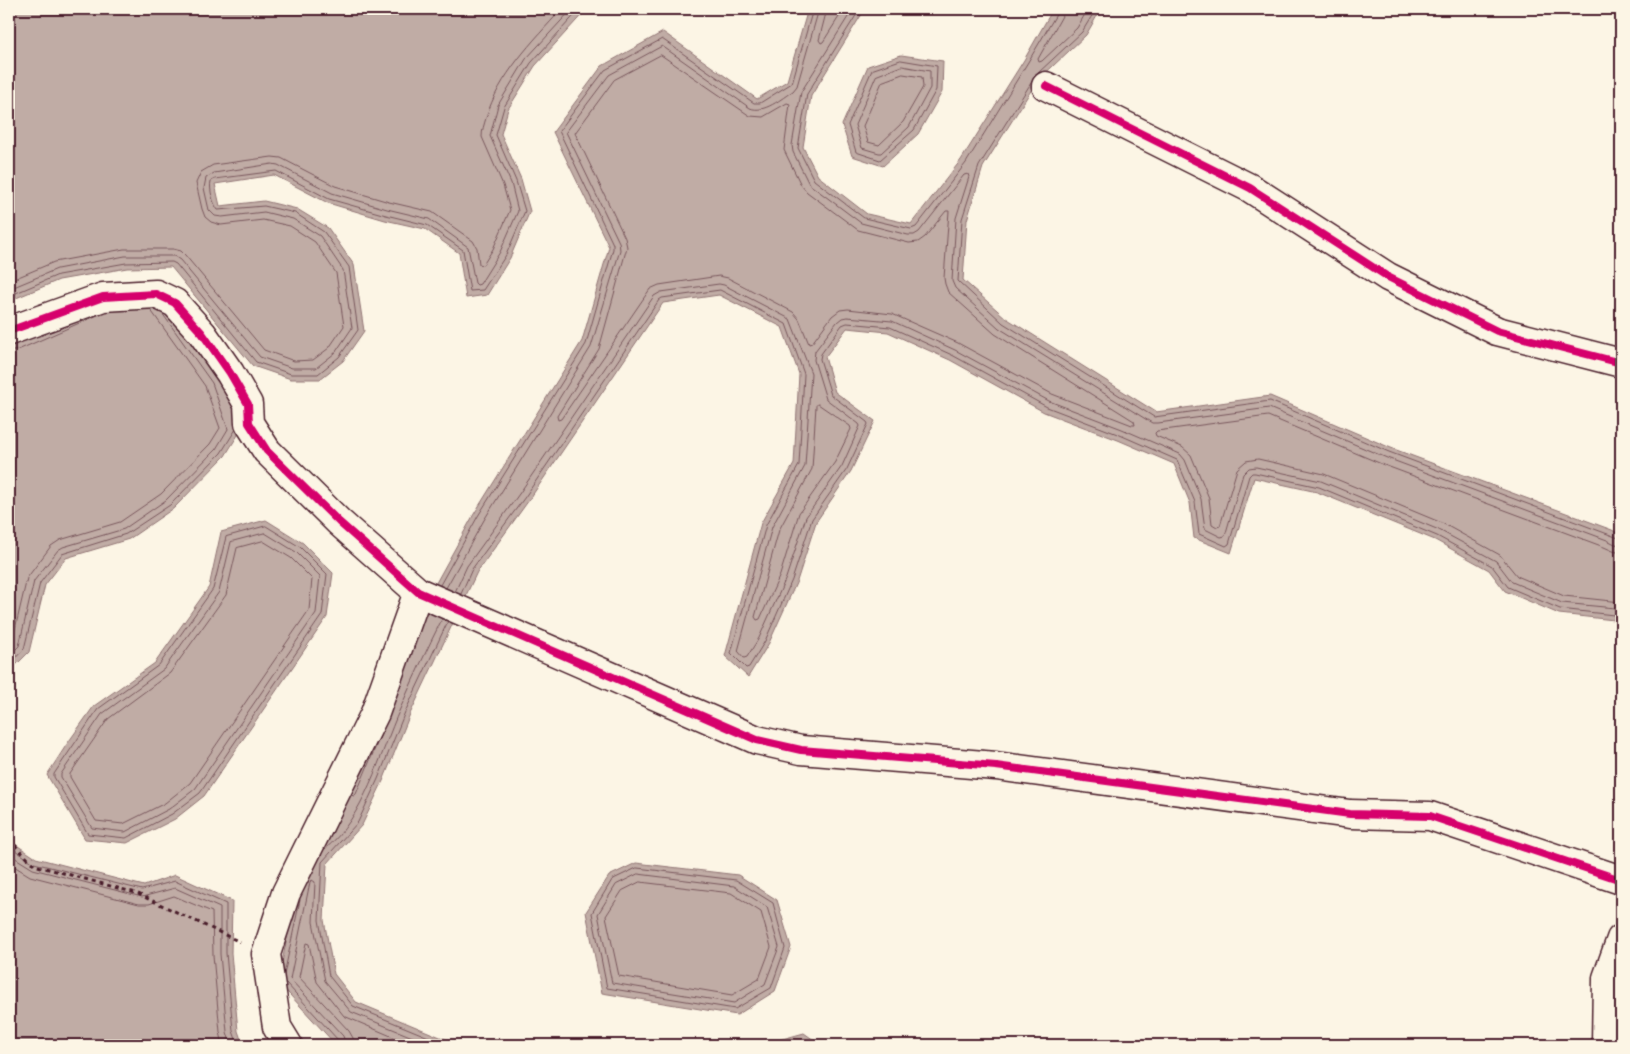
<svg xmlns="http://www.w3.org/2000/svg" width="1630" height="1054" font-family="Kalam,sans-serif">
<style>
.water{fill:#c0aca5;stroke:#917474}
.lines{fill:none;stroke-linecap:round;stroke-linejoin:round}
.shore{stroke:#79575c;stroke-width:1}
.minor-casing{stroke:#4a1f2b;stroke-width:31}
.path{stroke:#4a1f2b;stroke-width:3;stroke-dasharray:4 4;stroke-linecap:butt}
.minor{stroke:#fcf5e5;stroke-width:28}
.cycleway-casing{stroke:#fcf5e5;stroke-width:11}
.cycleway{stroke:#d6006c;stroke-width:8}
</style>
<rect width="100%" height="100%" fill="#fcf5e5"/>
<filter id="ink" filterUnits="userSpaceOnUse"><feTurbulence type="fractalNoise" baseFrequency=".02" numOctaves="2"/><feDisplacementMap in="SourceGraphic" scale="10" xChannelSelector="R" yChannelSelector="G"/><feConvolveMatrix kernelMatrix="1 2 1 2 8 2 1 2 1" color-interpolation-filters="sRGB"/></filter>
<g filter="url(#ink)">
<g class="water">
<polygon points="9,9 587,9 535,66 508,109 501,134 521,179 530,211 510,258 487,295 466,298 459,253 425,229 385,220 328,203 274,175 215,184 220,206 264,201 297,209 328,228 354,265 364,331 343,361 320,379 291,379 253,366 171,267 127,268 59,280 9,301"/>
<polygon points="808,9 865,9 811,96 803,147 818,176 867,214 911,224 961,160 1024,60 1053,9 1101,9 1086,35 1037,81 983,167 967,220 963,280 1006,318 1156,412 1270,396 1391,448 1612,530 1621,535 1621,625 1614,620 1559,614 1505,591 1489,570 1435,540 1317,492 1254,478 1231,553 1194,538 1190,503 1174,464 1118,440 1044,412 950,360 888,332 847,328 825,357 835,392 875,421 851,471 816,522 797,581 769,643 748,677 725,656 761,523 794,464 799,374 782,327 719,295 663,303 529,500 477,572 410,714 383,781 362,825 327,864 324,920 334,974 356,1002 457,1044 574,1045 336,1045 278,982 301,869 356,728 474,514 582,341 609,247 553,132 602,66 663,32 757,99 787,81"/>
<polygon points="901,55 943,61 942,92 918,134 883,166 852,156 842,125 868,66"/>
<polygon points="159,290 222,377 241,430 225,456 174,508 129,539 66,558 45,585 29,652 9,672 9,334"/>
<polygon points="266,520 303,543 333,573 327,617 204,796 175,819 127,843 85,839 47,775 67,744 94,706 155,663 209,587 221,532"/>
<polygon points="9,840 36,858 144,886 175,875 232,901 231,953 238,1031 243,1045 9,1045"/>
<polygon points="636,863 738,875 777,900 791,947 775,991 737,1015 602,993 586,912 609,876"/>
<polygon points="804,1033 821,1045 761,1045"/>
</g>
<g class="lines">
<g class="shore">
<polyline points="827,9 819,40 821,43 823,42 844,9"/>
<polyline points="853,9 801,92 792,145 793,152 809,184 861,223 908,235 914,235 919,232 964,175 968,174 969,177 956,218 952,281 955,288 999,328 1152,423 1158,423 1269,408 1387,458 1607,540 1615,544 1621,545"/>
<polyline points="860,9 807,94 798,148 814,180 864,218 911,229 916,227 966,163 1028,62 1057,13 1057,9"/>
<polyline points="1063,9 1062,16 1038,59 1039,62 1042,61 1077,28 1088,9"/>
<polygon points="661,55 750,116 763,117 787,103 790,104 784,150 801,185 807,192 858,230 909,243 918,242 925,237 946,211 949,211 944,278 945,284 948,292 995,334 1134,421 1135,425 1132,425 1052,394 958,343 892,314 848,309 840,310 832,316 812,343 809,344 799,319 793,312 728,278 719,276 659,285 650,289 561,419 558,420 557,416 599,349 627,247 625,238 575,133 614,80"/>
<polygon points="901,60 937,66 936,90 914,130 880,160 856,152 848,125 872,70"/>
<polygon points="902,66 930,71 930,88 909,127 881,153 879,153 862,148 855,125 876,76"/>
<polyline points="1038,73 1082,32 1096,9"/>
<polygon points="903,74 922,77 923,87 903,122 879,145 868,142 863,126 882,82"/>
<polyline points="1036,75 979,166 962,219 958,281 1003,323 1154,417 1270,401 1389,452 1621,539"/>
<path d="M9 281 54 262 124 249H173L181 251 185 255 264 350 294 361 313 360 329 348 344 326 336 273 315 242 290 226 263 220 221 225 211 222 205 217 202 209 196 183 201 172 213 165 272 157 281 158 335 186 389 202 432 212 473 241 477 248 479 264 483 265 493 249 510 210 503 185 482 137C482 130 484 125 486 118 499 75 532 42 562 9"/>
<polyline points="9,289 57,269 125,256 174,256 180,260 260,357 292,368 316,368 335,353 352,328 343,270 320,236 293,219 264,212 222,217 215,216 209,210 204,188 206,178 214,173 272,164 278,165 332,193 387,209 429,219 468,247 475,283 477,285 480,284 500,252 518,211 511,183 490,136 498,105 526,59 572,9"/>
<path d="M9 296 58 275 126 263 172 262 176 264 256 362 291 374H318L339 357 358 330 349 267 324 232 295 213 264 206 218 210C213 204 209 189 211 181L215 179 276 171 329 199 386 215 427 225 463 250 470 291 483 290 506 255 525 211 516 181 496 135 504 107 531 63 580 9"/>
<polyline points="9,352 18,350 100,314"/>
<polygon points="818,404 850,426 851,429 835,462 799,513 780,575 760,619 757,620 755,617 779,530 812,469 816,406"/>
<polygon points="266,526 300,547 327,574 322,615 200,793 172,814 126,838 88,834 54,777 54,774 98,709 159,665 213,589 226,537"/>
<polygon points="265,533 296,552 320,576 316,613 195,789 169,809 125,832 92,828 61,777 61,774 102,714 164,669 219,592 231,542"/>
<polygon points="263,541 291,558 312,579 309,610 190,783 165,803 123,824 96,821 70,777 70,774 108,719 170,673 226,595 237,548"/>
<polyline points="1621,553 1613,551 1604,547 1384,465 1268,416 1157,431 1155,433 1156,436 1182,447 1191,455 1209,498 1212,524 1217,527 1220,526 1237,469 1246,461 1258,459 1324,474 1442,523 1500,555 1517,576 1564,596 1621,602"/>
<polyline points="440,585 478,516 586,344 613,249 613,244 559,131 605,70 662,39 754,103 760,103 792,83 813,9"/>
<path d="M446 588 484 520 591 347 620 250 619 242 566 132 609 75 662 46 750 108C764 114 782 98 793 91L797 86 819 9"/>
<polyline points="455,592 467,566 519,494 654,296 661,292 719,284 724,285 790,319 811,373 805,466 772,527 738,651 744,658 747,657 759,638 786,578 806,517 842,466 860,426 859,424 826,399 814,360 815,351 837,322 842,318 847,317 892,321 955,350 1049,401 1122,429 1180,454 1185,460 1201,499 1205,529 1221,537 1225,536 1243,474 1249,468 1256,467 1321,481 1439,530 1496,561 1512,582 1562,603 1615,608 1621,611"/>
<polyline points="461,594 472,569 525,497 659,300 662,298 720,290 786,324 804,374 799,465 766,525 731,653 746,668 749,667 765,641 792,580 812,519 847,469 868,424 867,422 831,395 820,359 821,354 842,325 847,323 890,327 952,355 1047,407 1120,435 1177,460 1195,502 1199,534 1226,546 1229,544 1249,476 1252,473 1255,473 1319,487 1437,536 1492,566 1508,587 1560,609 1614,615 1621,619"/>
<polyline points="448,621 405,712 378,779 358,822 322,862 319,920 329,976 353,1006 448,1045"/>
<polyline points="9,646 12,642 27,578 51,546 60,540 120,522 161,494 210,444 220,428 205,386 150,309"/>
<polyline points="9,656 19,646 34,581 58,550 63,547 124,529 166,500 216,449 228,429 212,383 162,313"/>
<polyline points="9,665 24,649 40,583 62,554 126,534 170,505 221,453 236,429"/>
<polyline points="351,795 354,796 356,794 381,734"/>
<polyline points="9,846 34,863 142,890 175,881 226,904 226,953 233,1031 238,1045"/>
<path d="M325 849C364 818 380 754 400 709 413 679 427 649 442 619"/>
<polyline points="9,854 33,869 142,897 175,888 220,908 220,954 227,1032 231,1045"/>
<polyline points="9,863 30,876 139,904 149,904 174,896 212,912 213,955 220,1032 223,1045"/>
<polygon points="637,868 736,880 773,903 785,948 771,988 735,1009 607,988 592,913 612,880"/>
<polygon points="638,874 734,886 767,907 779,947 765,984 734,1003 612,983 598,914 616,885"/>
<polygon points="640,882 731,893 761,912 771,947 759,979 732,995 619,976 606,916 622,891"/>
<polyline points="284,975 300,900"/>
<polyline points="286,983 338,1040 340,1045"/>
<polyline points="346,1045 343,1036 290,979 310,882 312,880 315,882 313,922 325,981 351,1012 432,1045"/>
<polyline points="354,1045 353,1038 349,1031 299,977 306,943 309,944 317,982 344,1016 412,1045"/>
</g>
<g class="minor-casing">
<g id="minor">
<polyline points="1046,86 1250,188 1388,277 1497,331 1621,363"/>
<polyline points="9,331 103,297 156,294 175,303 202,333 230,373 248,404 249,423 267,451 339,522 418,592 757,740 801,750 996,766 1350,814 1430,816 1621,880"/>
<polyline points="288,1045 277,1027 266,954 286,893 375,713 418,592"/>
<polyline points="1606,1045 1607,978 1621,939"/>
</g>
</g>
<polyline class="path" points="9,839 34,865 136,893 240,942"/>
<use href="#minor" class="minor"/>
<g class="cycleway-casing">
<g id="cycleway">
<polyline points="1046,86 1250,188 1388,277 1497,331 1621,363"/>
<polyline points="9,331 103,297 156,294 175,303 202,333 230,373 248,404 249,423 267,451 339,522 418,592 757,740 801,750 996,766 1350,814 1430,816 1621,880"/>
</g>
</g>
<use href="#cycleway" class="cycleway"/>
</g>
</g>
<rect width="1630" height="1054" fill="none" stroke="#fcf5e5" stroke-width="30"/>
<rect x="15" y="15" width="1600" height="1024" fill="none" stroke="#4a1f2b" stroke-width="2" filter="url(#ink)"/>
</svg>
